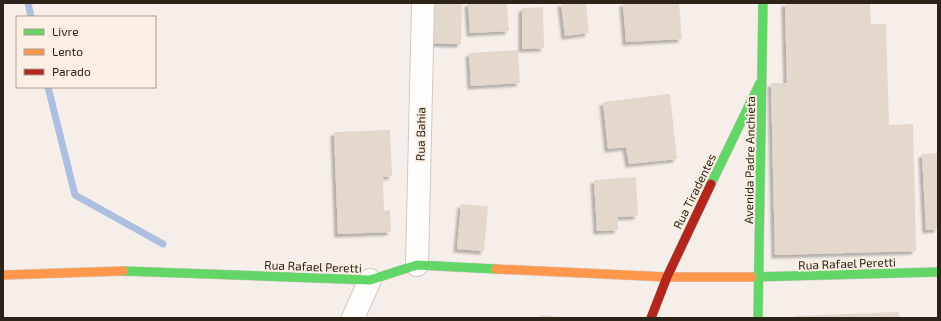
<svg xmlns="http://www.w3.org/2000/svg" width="941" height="321" font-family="'Exo 2',sans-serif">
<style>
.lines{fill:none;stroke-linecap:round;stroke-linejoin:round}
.stream{stroke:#acbfe1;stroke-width:7}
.building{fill:#e4d8cd;filter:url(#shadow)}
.street-casing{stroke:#d1c9c1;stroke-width:24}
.fast-casing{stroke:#d1c9c1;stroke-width:10}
.slow-casing{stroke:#d1c9c1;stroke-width:10}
.jam-casing{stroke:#d1c9c1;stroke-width:10}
.street{stroke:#fefdfc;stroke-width:22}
.fast{stroke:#63d668;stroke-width:9}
.slow{stroke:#ff974d;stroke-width:9}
.jam{stroke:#b3261e;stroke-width:9}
.labels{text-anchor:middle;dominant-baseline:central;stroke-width:4;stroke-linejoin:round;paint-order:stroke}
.street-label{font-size:12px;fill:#2e2319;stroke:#fbefe4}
</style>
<defs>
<filter id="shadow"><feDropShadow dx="-3.5" dy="3.5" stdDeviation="1" flood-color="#0004"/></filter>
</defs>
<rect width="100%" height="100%" fill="#f6efe9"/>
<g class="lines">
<g class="stream">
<polyline points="28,3 31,17"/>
<polyline points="48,87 75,195 163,244"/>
</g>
</g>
<g class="building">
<polygon points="429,3 462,3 461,44 428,43"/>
<polygon points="468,3 507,3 509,31 470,33"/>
<polygon points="561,3 586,3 589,33 565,36"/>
<polygon points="623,3 679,3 682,39 626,42"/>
<polygon points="785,3 870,3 871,24 886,24 889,125 913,124 916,251 775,255 771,83 787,83"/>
<polygon points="543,7 544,48 522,49 522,8"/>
<polygon points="518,50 520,83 471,86 469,53"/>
<polygon points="670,94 677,159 629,164 626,147 608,149 603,102"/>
<polygon points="390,130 392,176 383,177 384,211 390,210 391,232 338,234 334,132"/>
<polygon points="938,153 938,229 926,230 922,154"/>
<polygon points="636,177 638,216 618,217 618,230 597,231 594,180"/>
<polygon points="461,204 488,206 484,251 457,249"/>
<polygon points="899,312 899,318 794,318 794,316"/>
<polygon points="540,315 562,317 562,318 540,318"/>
</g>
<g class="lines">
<g class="street-casing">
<g id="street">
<polyline points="417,265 423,3"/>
<polyline points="353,318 370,280"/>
</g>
</g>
<g class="fast-casing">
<g id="fast">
<polyline points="711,184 760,83"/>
<polyline points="123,271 370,280 417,265 496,269"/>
<polyline points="752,277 938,272"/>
<polyline points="758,318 763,3"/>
</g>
</g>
<g class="slow-casing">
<g id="slow">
<polyline points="496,269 667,277 752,277"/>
<polyline points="3,275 123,271"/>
</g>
</g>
<g class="jam-casing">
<polyline id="jam" points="651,318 667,277 711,184"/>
</g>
<use href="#street" class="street"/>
<use href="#fast" class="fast"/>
<use href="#slow" class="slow"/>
<use href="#jam" class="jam"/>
</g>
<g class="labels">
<g class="street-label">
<text transform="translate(420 134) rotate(-89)">Rua Bahia</text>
<text transform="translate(749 160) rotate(-89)">Avenida Padre Anchieta</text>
<text transform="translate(694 191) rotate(-64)">Rua Tiradentes</text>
<text transform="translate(847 263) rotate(-2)">Rua Rafael Peretti</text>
<text transform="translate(313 266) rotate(2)">Rua Rafael Peretti</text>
</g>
</g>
<rect width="941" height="321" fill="none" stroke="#2e2319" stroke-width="8"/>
<rect x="16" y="16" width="140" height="72" fill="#fbefe4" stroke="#a99d93"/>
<rect x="24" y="29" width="20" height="6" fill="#63d668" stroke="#a99d93"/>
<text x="52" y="36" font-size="12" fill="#2e2319">Livre</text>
<rect x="24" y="49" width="20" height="6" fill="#ff974d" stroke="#a99d93"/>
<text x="52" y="56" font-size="12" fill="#2e2319">Lento</text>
<rect x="24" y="69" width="20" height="6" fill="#b3261e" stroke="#a99d93"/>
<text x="52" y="76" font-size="12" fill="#2e2319">Parado</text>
</svg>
